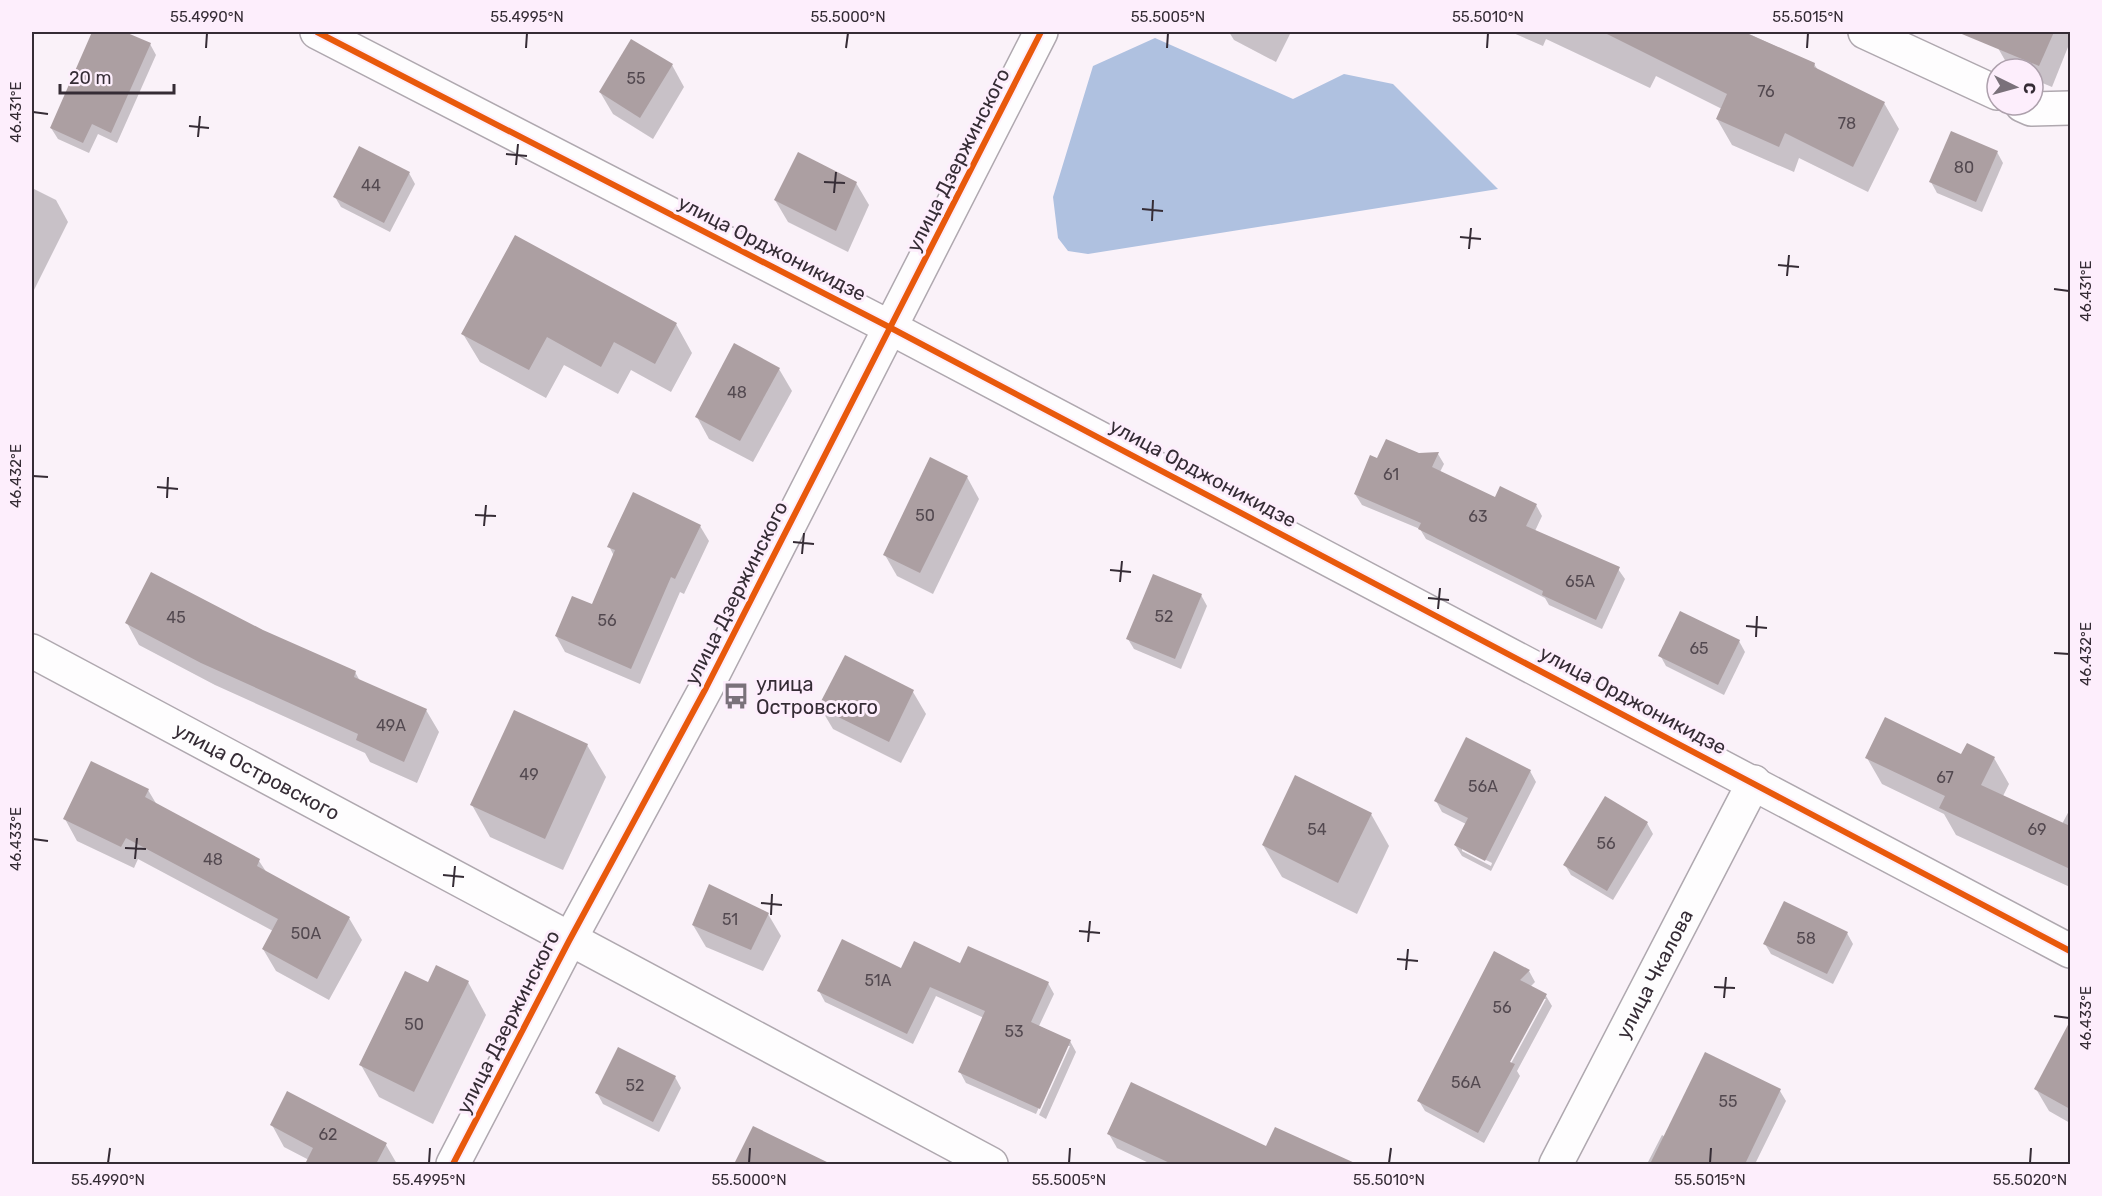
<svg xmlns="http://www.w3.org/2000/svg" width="2102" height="1196" font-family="Rubik,sans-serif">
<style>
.water{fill:#afc1e0}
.shadow{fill:#0003;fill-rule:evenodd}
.building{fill:#ac9fa2}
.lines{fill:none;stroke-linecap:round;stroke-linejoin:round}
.street-casing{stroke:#afa8af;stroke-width:36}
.secondary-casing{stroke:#afa8af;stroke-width:36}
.street{stroke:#fefdfe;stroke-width:33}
.secondary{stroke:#fefdfe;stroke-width:33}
.cycleway-casing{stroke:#fdeefc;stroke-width:10}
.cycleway{stroke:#e8590c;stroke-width:6}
.ticks{fill:none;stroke:#352c35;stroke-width:2}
.labels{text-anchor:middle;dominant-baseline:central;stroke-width:6;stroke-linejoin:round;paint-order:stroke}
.number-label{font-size:16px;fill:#534950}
.street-label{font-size:20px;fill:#352c35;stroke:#fdeefc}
.poi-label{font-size:20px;fill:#352c35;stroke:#fdeefc;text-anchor:start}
.neatline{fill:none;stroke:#352c35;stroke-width:2}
.ticks-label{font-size:15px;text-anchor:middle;fill:#352c35}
</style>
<rect width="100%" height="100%" fill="#faf2f9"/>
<polygon class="water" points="1155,38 1293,99 1344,74 1393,84 1498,189 1088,254 1068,251 1058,238 1053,197 1093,66"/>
<g class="shadow">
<polygon points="93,32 122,32 150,44 156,55 117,143 98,134 89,153 58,139 51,128"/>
<polygon points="1229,32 1291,32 1276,62 1234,40"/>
<polygon points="1511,32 1745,32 1814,64 1818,70 1884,103 1899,129 1868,192 1799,158 1794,172 1732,145 1717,119 1722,109 1656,76 1650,88 1546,39 1543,46"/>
<polygon points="1997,32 2070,32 2070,42 2052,87 2033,79 2033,69 2010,69 1998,48 2002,40"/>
<polygon points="672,65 684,87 653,139 613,114 600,92"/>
<polygon points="1997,152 2003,163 1982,212 1937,193 1931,182"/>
<polygon points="409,173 415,184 390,232 341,207 335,197"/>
<polygon points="856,183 869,205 848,252 788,222 775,200"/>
<polygon points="32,188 56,200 68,222 32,294"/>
<polygon points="676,324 692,353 671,392 631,370 618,394 564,365 546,398 480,362 463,334"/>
<polygon points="779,369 792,391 753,462 709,439 697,417"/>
<polygon points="1419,454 1438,454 1444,464 1440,472 1496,499 1536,505 1542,516 1535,531 1618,569 1625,579 1602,629 1549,605 1545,598 1426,539 1420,529 1362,505 1355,494 1378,460"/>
<polygon points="967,477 979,499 933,594 897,576 885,555"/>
<polygon points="700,526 709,541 684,594 680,592 640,684 565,652 556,636 593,606 614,556 609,546"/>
<polygon points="1201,595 1207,606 1181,669 1134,649 1128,639"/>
<polygon points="127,623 262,631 355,672 360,681 426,710 439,732 417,783 370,762 365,753 215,685 139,645"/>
<polygon points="1739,641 1745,652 1724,695 1666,666 1660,655"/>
<polygon points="845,657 913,692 926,714 901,763 833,729 820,707"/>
<polygon points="587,745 606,777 563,870 490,837 472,805"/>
<polygon points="1962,756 1994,758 2009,784 2003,796 2062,824 2070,809 2070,887 1956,835 1944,814 1882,784 1867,758"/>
<path d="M1530 771 1536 782 1491 871 1462 856 1455 845 1466 824 1442 812 1436 801ZM1462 848 1492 863 1491 866 1462 851Z"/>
<polygon points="148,790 157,805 259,861 267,873 349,918 362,940 329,1000 276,971 263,949 273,931 138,859 134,868 77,841 65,819"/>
<polygon points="1371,814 1389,846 1357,914 1282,877 1263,845"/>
<polygon points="1647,823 1653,834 1613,900 1571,875 1565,865"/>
<polygon points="768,914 781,936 763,971 706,947 693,925"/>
<polygon points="1847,933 1853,944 1833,984 1771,954 1765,944"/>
<path d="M1495 953 1529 971 1535 982 1530 987 1546 996 1552 1006 1517 1071 1520 1076 1484 1143 1425 1111 1419 1101ZM1543 999H1546L1508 1069 1505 1068Z"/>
<polygon points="961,965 1048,983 1054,994 1039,1026 1070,1041 1076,1052 1046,1119 1039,1115 1070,1046 1067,1046 1036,1114 966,1083 960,1072 984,1018 936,996 913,1044 825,1002 819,991 902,970"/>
<polygon points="468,982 486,1015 433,1124 379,1097 361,1065 428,984"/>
<polygon points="2059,1046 2070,1053 2070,1123 2049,1111 2036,1089"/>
<polygon points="675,1077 681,1088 659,1132 603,1104 597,1093"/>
<polygon points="1780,1091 1786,1101 1755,1164 1647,1164 1662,1135 1665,1137"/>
<polygon points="272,1125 386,1145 397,1164 307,1164 309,1160 284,1147"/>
<polygon points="753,1128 800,1151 808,1164 736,1164"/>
<polygon points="1109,1134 1267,1148 1352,1164 1151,1164 1117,1148"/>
</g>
<g class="building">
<polygon points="92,32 125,32 151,43 111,133 92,124 83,143 50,128"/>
<polygon points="1603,32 1744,32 1815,63 1814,67 1885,102 1853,167 1785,133 1779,147 1716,119 1727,94"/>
<polygon points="1957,32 2054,32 2039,66"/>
<polygon points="631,39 673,64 640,118 599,92"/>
<polygon points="1951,131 1998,151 1976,202 1929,182"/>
<polygon points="359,146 410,172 384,223 333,197"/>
<polygon points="798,152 857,182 836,231 774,200"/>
<polygon points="515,235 677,323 655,364 614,342 601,367 547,337 529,370 461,334"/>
<polygon points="734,343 780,368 740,441 695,417"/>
<polygon points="1386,439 1419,453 1439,452 1432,467 1495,497 1500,486 1537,504 1526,526 1620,567 1596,620 1542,595 1543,591 1418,529 1421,523 1354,494 1370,455 1377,458"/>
<polygon points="930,457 968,476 920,573 883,555"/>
<polygon points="633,492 701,525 675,579 671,577 631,669 555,636 572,596 592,604 615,550 607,547"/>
<polygon points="151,572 263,630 356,671 354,677 427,709 404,762 356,740 358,734 201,663 125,623"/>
<polygon points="1153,574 1202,594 1175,659 1126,639"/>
<polygon points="1680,611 1740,640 1718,685 1658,656"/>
<polygon points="845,655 914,690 889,742 818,707"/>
<polygon points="514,710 588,744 545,839 470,805"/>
<polygon points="1885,717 1961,754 1967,743 1995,757 1981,785 2070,826 2070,869 1939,808 1945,796 1865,758"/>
<polygon points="1466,737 1531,770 1485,861 1454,845 1468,818 1434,801"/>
<polygon points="91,761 149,789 145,797 260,859 257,866 350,917 317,979 262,949 278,919 126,838 121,847 63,819"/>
<polygon points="1295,775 1372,813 1338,883 1262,845"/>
<polygon points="1605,796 1648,822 1607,891 1563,865"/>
<polygon points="709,884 769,913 751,950 692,925"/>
<polygon points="1784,901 1848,932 1827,974 1763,944"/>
<polygon points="842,939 901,968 914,941 960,963 968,946 1049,982 1031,1022 1071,1040 1040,1109 958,1072 985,1011 930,987 907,1034 817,991"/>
<polygon points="1494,951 1530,970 1520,980 1547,994 1510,1062 1515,1064 1478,1133 1417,1101"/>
<polygon points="436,965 469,981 414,1092 359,1065 405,971 428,982"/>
<polygon points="2070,1021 2070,1109 2034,1089"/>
<polygon points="618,1047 676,1076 653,1122 595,1093"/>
<polygon points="1705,1052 1781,1089 1745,1164 1650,1164"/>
<polygon points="1131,1082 1266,1146 1275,1127 1357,1164 1172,1164 1107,1134"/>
<polygon points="287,1091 387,1143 376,1164 305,1164 313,1148 270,1125"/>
<polygon points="753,1126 831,1164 734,1164"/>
</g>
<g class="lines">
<g class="street-casing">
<g id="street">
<polyline points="317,32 891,328 2070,951"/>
<polyline points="1865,32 1997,93"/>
<polyline points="2022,105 2031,109 2070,108"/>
<path id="s1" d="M32 651 991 1164"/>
<path id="s2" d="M1556 1164 1754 782"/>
</g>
</g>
<g class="secondary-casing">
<polyline id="secondary" points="453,1164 569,941 706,688 1041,32"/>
</g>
<use href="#street" class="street"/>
<use href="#secondary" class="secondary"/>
<g class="cycleway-casing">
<g id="cycleway">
<polyline points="317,32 891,328 2070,951"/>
<polyline points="453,1164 569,941 706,688 1041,32"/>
</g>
</g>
<use href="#cycleway" class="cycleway"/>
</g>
<path class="ticks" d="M206 48 207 33M526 48 527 33M846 48 848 33M1167 48 1168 33M1487 48 1488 33M1807 48 1808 33M33 112 48 114M189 126 209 128M198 137 200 116M506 154 527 156M516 165 518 144M824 182 845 183M834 193 836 172M1142 209 1163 211M1152 221 1153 200M1460 237 1481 239M1469 249 1471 228M1778 265 1799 267M1787 276 1789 255M2054 289 2069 291M33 476 48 477M157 487 178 489M167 498 168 477M475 515 496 516M484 526 486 505M793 542 814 544M802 554 804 533M1110 570 1131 572M1120 582 1122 561M1428 598 1449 600M1438 609 1440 588M1746 626 1767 628M1756 637 1757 616M2054 653 2069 654M33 839 48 841M125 848 146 849M135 859 137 838M443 875 464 877M453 887 455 866M761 903 782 905M771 915 772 894M1079 931 1100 933M1088 942 1090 921M1397 959 1418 961M1406 970 1408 949M1714 987 1735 988M1724 998 1726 977M2054 1016 2069 1018M108 1163 110 1148M429 1163 430 1148M749 1163 750 1148M1069 1163 1070 1148M1389 1163 1391 1148M1710 1163 1711 1148M2030 1163 2031 1148"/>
<defs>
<g id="bus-bare" transform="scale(2.07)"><path d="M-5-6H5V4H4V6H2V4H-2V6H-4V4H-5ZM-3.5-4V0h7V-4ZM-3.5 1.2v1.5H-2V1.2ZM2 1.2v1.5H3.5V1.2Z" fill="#7a717a" stroke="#fdeefc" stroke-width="2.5" paint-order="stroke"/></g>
</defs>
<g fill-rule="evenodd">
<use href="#bus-bare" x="736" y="696"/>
</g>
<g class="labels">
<g class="number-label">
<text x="636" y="78">55</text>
<text x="1766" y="91">76</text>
<text x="1847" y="123">78</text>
<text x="1964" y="167">80</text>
<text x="371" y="185">44</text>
<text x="737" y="392">48</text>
<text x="1391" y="474">61</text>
<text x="925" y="515">50</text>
<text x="1478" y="516">63</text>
<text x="1580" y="581">65А</text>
<text x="1164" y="616">52</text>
<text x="176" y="617">45</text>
<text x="607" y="620">56</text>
<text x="1699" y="648">65</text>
<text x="391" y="725">49А</text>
<text x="529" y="774">49</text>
<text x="1945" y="777">67</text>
<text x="1483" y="786">56А</text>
<text x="1317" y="829">54</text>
<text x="2037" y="829">69</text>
<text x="1606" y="843">56</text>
<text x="213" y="859">48</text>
<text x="730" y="919">51</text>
<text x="306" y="933">50А</text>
<text x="1806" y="938">58</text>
<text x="878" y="980">51А</text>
<text x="1502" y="1007">56</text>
<text x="414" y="1024">50</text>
<text x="1014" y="1031">53</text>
<text x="1466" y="1082">56А</text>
<text x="635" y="1085">52</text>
<text x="1728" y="1101">55</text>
<text x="328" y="1134">62</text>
</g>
<g class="street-label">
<text transform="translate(958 160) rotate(-63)">улица Дзержинского</text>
<text transform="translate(772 248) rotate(27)">улица Орджоникидзе</text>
<text transform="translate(1203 473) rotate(28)">улица Орджоникидзе</text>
<text transform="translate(736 593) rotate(-63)">улица Дзержинского</text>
<text transform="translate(1633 700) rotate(28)">улица Орджоникидзе</text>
<text stroke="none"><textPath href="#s1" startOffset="255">улица Островского</textPath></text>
<text stroke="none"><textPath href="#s2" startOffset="214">улица Чкалова</textPath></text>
<text transform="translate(508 1022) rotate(-63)">улица Дзержинского</text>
</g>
<g class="poi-label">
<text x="756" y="684">улица<tspan x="756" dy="23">Островского</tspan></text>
</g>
</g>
<rect width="2102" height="1196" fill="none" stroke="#fdeefc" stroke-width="66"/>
<g transform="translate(2015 87) rotate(95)"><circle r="28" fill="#fdeefc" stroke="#ada0ac" stroke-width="1.5"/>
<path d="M0-4.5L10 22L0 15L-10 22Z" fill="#7a717a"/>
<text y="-9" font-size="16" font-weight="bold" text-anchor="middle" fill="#352c35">С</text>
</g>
<path d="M60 84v9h114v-9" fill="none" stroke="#352c35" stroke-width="3"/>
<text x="69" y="84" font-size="18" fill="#352c35" stroke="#fdeefc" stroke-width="4.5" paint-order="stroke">20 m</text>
<rect x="33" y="33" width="2036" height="1130" class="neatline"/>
<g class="ticks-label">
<text x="207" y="22">55.4990°N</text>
<text x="527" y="22">55.4995°N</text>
<text x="848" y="22">55.5000°N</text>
<text x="1168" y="22">55.5005°N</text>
<text x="1488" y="22">55.5010°N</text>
<text x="1808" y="22">55.5015°N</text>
<text transform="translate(16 112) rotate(-90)" y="5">46.431°E</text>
<text transform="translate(2086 291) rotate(-90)" y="5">46.431°E</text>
<text transform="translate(16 476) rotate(-90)" y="5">46.432°E</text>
<text transform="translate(2086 654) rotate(-90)" y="5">46.432°E</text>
<text transform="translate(16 839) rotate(-90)" y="5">46.433°E</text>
<text transform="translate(2086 1018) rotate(-90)" y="5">46.433°E</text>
<text x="108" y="1185">55.4990°N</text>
<text x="429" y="1185">55.4995°N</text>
<text x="749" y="1185">55.5000°N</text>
<text x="1069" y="1185">55.5005°N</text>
<text x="1389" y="1185">55.5010°N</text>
<text x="1710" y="1185">55.5015°N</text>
<text x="2030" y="1185">55.5020°N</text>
</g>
</svg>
